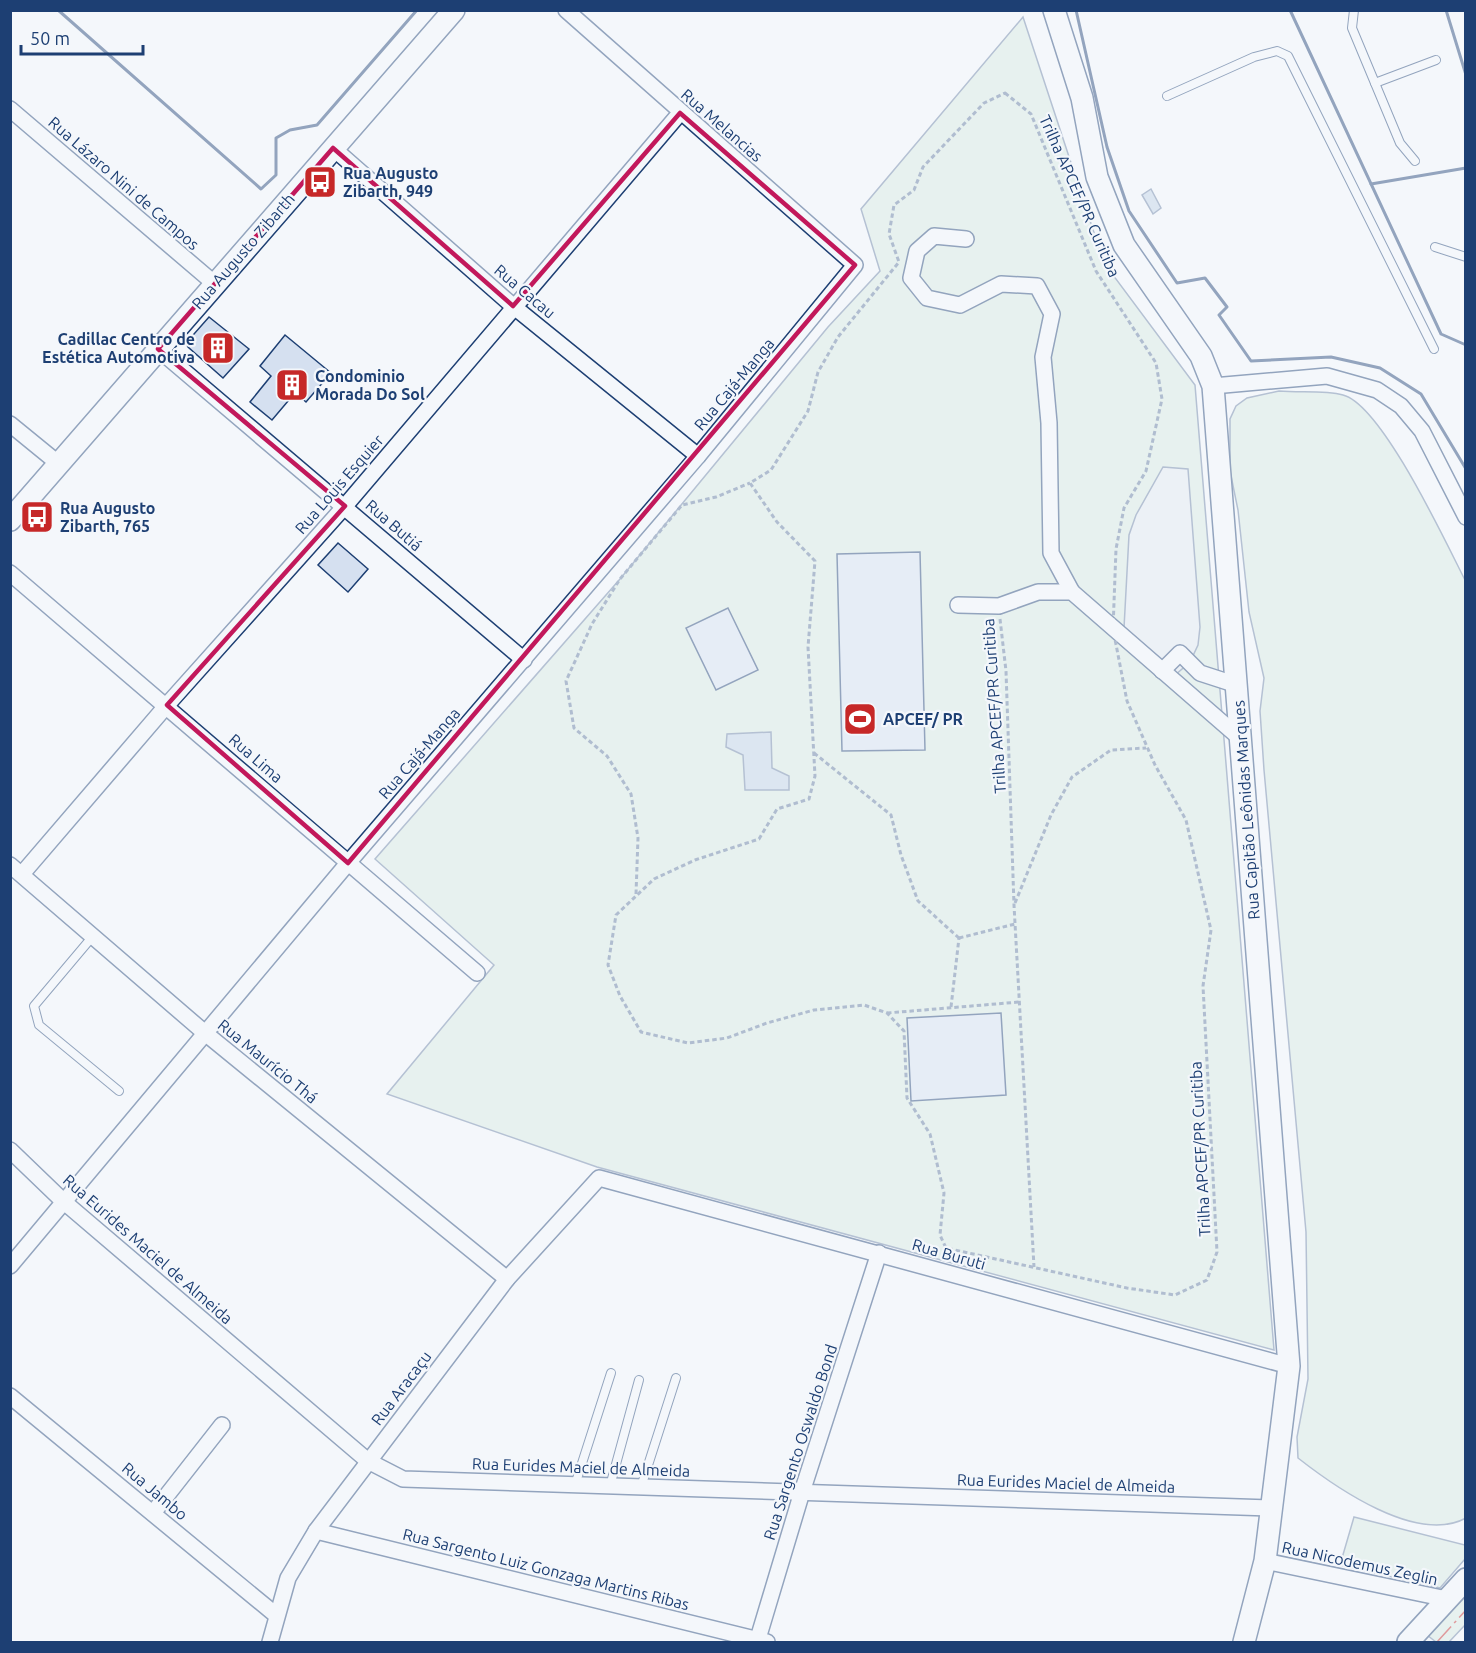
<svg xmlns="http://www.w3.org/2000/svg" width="1476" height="1653" font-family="Ubuntu,sans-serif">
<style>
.green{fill:#d7e8df;stroke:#687fa3;stroke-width:1.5}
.parking{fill:#e3e8f0;stroke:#687fa3;stroke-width:1.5}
.water{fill:#bed0e5;stroke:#687fa3;stroke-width:1.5}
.building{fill:#d5e0f0;stroke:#1d3f73;stroke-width:1.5}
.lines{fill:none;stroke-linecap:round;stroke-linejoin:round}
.lane-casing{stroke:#1d3f73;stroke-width:10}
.street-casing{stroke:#1d3f73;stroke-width:18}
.secondary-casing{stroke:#1d3f73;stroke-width:24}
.path{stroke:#5e769c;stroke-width:3;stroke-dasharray:4.5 3;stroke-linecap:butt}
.lane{stroke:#f4f7fb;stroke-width:8}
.street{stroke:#f4f7fb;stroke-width:15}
.secondary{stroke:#f4f7fb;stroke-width:21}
.wall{stroke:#1d3f73;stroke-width:3}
.power{stroke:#c62828;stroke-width:1.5;stroke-dasharray:21 4.5 3 4.5;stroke-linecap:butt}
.marked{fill:none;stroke:#c2185b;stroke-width:4.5;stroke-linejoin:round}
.labels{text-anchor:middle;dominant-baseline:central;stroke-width:4.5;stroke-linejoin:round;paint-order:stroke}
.street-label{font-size:16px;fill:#1d3f73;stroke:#f4f7fb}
.poi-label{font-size:16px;font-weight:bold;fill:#1d3f73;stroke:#f4f7fb;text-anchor:start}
</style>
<rect width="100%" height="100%" fill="#f4f7fb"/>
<g class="green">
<polygon points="1023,17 1104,263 1195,385 1274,1350 597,1167 387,1094 494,965 375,859 620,579 828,327 880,271 861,209"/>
<path d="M1279 391C1300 393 1324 390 1343 395 1382 405 1446 543 1465 580L1466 1518C1417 1545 1335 1487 1298 1458L1297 1437 1308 1379 1306 1232 1264 770 1260 711 1264 678 1249 612 1238 510 1230 471V419L1236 406 1247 398Z"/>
<polygon points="1354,1517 1465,1545 1465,1559 1440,1588 1340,1565"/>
<polygon points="1465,1593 1465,1625 1449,1642 1436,1642 1427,1635"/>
</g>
<polygon class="parking" points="1163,467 1188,469 1200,627 1198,645 1190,662 1174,676 1124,628 1129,535 1136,515"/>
<g class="water">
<polygon points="1151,189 1161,208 1153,214 1142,195"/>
<polygon points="771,732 772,768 789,776 789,790 745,790 743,755 726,747 727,734"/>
</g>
<g class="building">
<polygon points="209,317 249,349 223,378 188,347 186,343"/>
<polygon points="285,335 331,373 306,402 297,394 294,394 272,420 250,402 271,376 260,366"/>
<polygon points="338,543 368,569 348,592 318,565"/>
<polygon points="920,552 925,750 842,751 837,554"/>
<polygon points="728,608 758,670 716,690 686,628"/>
<polygon points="1001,1013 1006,1095 911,1101 907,1018"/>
</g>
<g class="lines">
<g class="lane-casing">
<g id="lane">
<polyline points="1354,10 1352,28 1400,143 1415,161"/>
<polyline points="1375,83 1436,60"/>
<polyline points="1167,96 1254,57 1277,51 1288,56 1434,349"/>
<polyline points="1435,247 1466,257"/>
<polyline points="93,936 34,1006 39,1025 119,1091"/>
<polyline points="575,1485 611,1373"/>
<polyline points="610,1486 639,1380"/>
<polyline points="641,1487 676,1378"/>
</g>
</g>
<g class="street-casing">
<g id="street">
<polyline points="10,109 215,284"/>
<polyline points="333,148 513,306 698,456"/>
<polyline points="966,239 934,236 917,251 911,278 927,298 960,305 1001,284 1037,286 1052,314 1043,357 1049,423 1051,553 1072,592"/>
<polyline points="158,349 524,660"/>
<polyline points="1213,386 1327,376 1377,390 1401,406 1422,431 1466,517"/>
<polyline points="10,424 59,464"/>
<polyline points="10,573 477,973"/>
<polyline points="958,605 999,606 1038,592 1072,592 1241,739"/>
<polyline points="1162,671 1180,653 1200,673 1237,685"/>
<polyline points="10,865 205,1033 507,1279"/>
<polyline points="22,874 167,705 345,506 680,113"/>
<polyline points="10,1150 63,1201 368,1461 403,1479 1270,1508"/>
<polyline points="10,1266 348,863 698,456 855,265 566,10"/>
<polyline points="10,1396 276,1615"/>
<polyline points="153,1513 222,1425"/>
<polyline points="316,1531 767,1642"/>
<polyline points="1265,1561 1447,1599"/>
<polyline points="270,1642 288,1578 316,1531 507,1279 599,1178 1289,1366"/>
<polyline points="757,1642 802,1492 879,1253"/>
</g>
</g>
<g class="secondary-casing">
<g id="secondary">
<polyline points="1054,10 1082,98 1097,177 1124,245 1201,356 1213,386 1289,1366 1265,1561 1244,1642"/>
<polyline points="10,520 454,10"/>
<polyline points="1408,1642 1466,1579"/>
</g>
</g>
<g class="path">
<polygon points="1005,93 1031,114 1096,271 1156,363 1162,399 1146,471 1124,508 1116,549 1113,629 1127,701 1155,765 1186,820 1211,930 1203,986 1217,1252 1207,1280 1175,1295 1127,1288 946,1248 940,1235 944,1193 930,1134 907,1098 904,1031 887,1013 864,1005 814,1010 767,1023 727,1038 688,1043 641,1032 620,996 608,965 616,915 654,879 695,860 759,839 777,809 809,799 815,776 808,647 815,561 777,522 750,483 771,470 808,411 818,372 838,337 899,262 889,234 894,205 914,190 923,167 984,103"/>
<polyline points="1000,619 1006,671 1014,905 1034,1267"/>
<polyline points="814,753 891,815 901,855 918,901 959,938"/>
<polyline points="636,894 638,838 631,794 607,756 574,728 566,681 592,624 620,579 682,505 716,497 750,483"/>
<polyline points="1015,903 1051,815 1072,777 1111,750 1146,748"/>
<polyline points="959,938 1015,924"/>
<polyline points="951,1007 959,938"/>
<polyline points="887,1013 1019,1002"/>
</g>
<use href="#lane" class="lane"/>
<use href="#street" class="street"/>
<use href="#secondary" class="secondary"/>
<g class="wall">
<polyline points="58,10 261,189 276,175 276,138 290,130 317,125 417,10"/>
<polyline points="1076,10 1107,147 1129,211 1177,283 1205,278 1227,307 1219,315 1251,361 1331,357 1380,368 1421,394 1466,469"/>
<polyline points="1290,10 1441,334 1466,345"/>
<polyline points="1446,10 1466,75"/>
<polyline points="1371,184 1466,168"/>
</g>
<polyline class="power" points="1437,1642 1466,1610"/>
</g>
<path d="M0 0H1476V1653H0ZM680 113 855 265 348 863 167 705 345 506 158 349 333 148 513 306Z" fill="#f4f7fb" fill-opacity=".55" fill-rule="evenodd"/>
<path class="marked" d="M680 113 855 265 348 863 167 705 345 506 158 349 333 148 513 306Z"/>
<defs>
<g id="bus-square" transform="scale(1.725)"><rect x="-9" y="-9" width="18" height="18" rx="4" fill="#c62828" stroke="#f4f7fb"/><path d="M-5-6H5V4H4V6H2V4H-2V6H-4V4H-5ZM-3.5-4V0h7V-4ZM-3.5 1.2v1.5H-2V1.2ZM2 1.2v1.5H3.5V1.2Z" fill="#fff"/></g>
<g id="building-square" transform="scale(1.725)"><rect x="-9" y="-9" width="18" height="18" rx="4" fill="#c62828" stroke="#f4f7fb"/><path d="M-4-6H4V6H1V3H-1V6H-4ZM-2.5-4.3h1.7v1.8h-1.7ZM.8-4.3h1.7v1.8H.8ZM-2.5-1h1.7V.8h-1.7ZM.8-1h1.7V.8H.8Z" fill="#fff"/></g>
<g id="stadium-square" transform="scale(1.725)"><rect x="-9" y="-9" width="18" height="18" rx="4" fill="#c62828" stroke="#f4f7fb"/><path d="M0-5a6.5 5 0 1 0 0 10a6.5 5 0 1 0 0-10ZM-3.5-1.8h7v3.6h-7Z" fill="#fff"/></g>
</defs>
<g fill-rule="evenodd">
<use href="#bus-square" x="320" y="182"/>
<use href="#building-square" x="218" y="348"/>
<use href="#building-square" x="292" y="385"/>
<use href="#bus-square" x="37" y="517"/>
<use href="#stadium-square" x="860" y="719"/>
</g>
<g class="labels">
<g class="street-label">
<text transform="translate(722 125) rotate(41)">Rua Melancias</text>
<text transform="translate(124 183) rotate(41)">Rua Lázaro Nini de Campos</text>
<text transform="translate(1080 196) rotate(66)">Trilha APCEF/PR Curitiba</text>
<text transform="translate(243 251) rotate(-49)">Rua Augusto Zibarth</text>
<text transform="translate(525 291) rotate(40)">Rua Cacau</text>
<text transform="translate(734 384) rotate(-50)">Rua Cajá-Manga</text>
<text transform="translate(339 484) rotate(-49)">Rua Louis Esquier</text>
<text transform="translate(394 525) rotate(41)">Rua Butiá</text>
<text transform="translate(994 706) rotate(-94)">Trilha APCEF/PR Curitiba</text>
<text transform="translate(419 753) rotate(-49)">Rua Cajá-Manga</text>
<text transform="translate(256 758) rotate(41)">Rua Lima</text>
<text transform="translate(1246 810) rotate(-94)">Rua Capitão Leônidas Marques</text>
<text transform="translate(268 1061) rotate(39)">Rua Maurício Thá</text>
<text transform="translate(1200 1149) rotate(-93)">Trilha APCEF/PR Curitiba</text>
<text transform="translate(148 1249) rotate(41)">Rua Eurides Maciel de Almeida</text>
<text transform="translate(949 1254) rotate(16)">Rua Buruti</text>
<text transform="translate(401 1388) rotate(-53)">Rua Aracaçu</text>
<text transform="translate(800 1442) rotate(-72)">Rua Sargento Oswaldo Bond</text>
<text transform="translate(581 1467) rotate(2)">Rua Eurides Maciel de Almeida</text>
<text transform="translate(1066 1483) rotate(2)">Rua Eurides Maciel de Almeida</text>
<text transform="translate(155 1491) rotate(40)">Rua Jambo</text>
<text transform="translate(1360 1563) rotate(12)">Rua Nicodemus Zeglin</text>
<text transform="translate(546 1569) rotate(14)">Rua Sargento Luiz Gonzaga Martins Ribas</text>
</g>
<g class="poi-label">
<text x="343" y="173">Rua Augusto<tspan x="343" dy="18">Zibarth, 949</tspan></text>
<text x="195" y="339" text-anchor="end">Cadillac Centro de<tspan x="195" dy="18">Estética Automotiva</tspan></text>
<text x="315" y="376">Condominio<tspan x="315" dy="18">Morada Do Sol</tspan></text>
<text x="60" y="508">Rua Augusto<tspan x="60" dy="18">Zibarth, 765</tspan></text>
<text x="883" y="719">APCEF/ PR</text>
</g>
</g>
<rect width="1476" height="1653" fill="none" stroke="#1d3f73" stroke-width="24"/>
<path d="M21 45v9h122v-9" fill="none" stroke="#1d3f73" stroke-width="3"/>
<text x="30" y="45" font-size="18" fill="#1d3f73" stroke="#f4f7fb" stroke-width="4.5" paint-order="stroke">50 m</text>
</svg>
